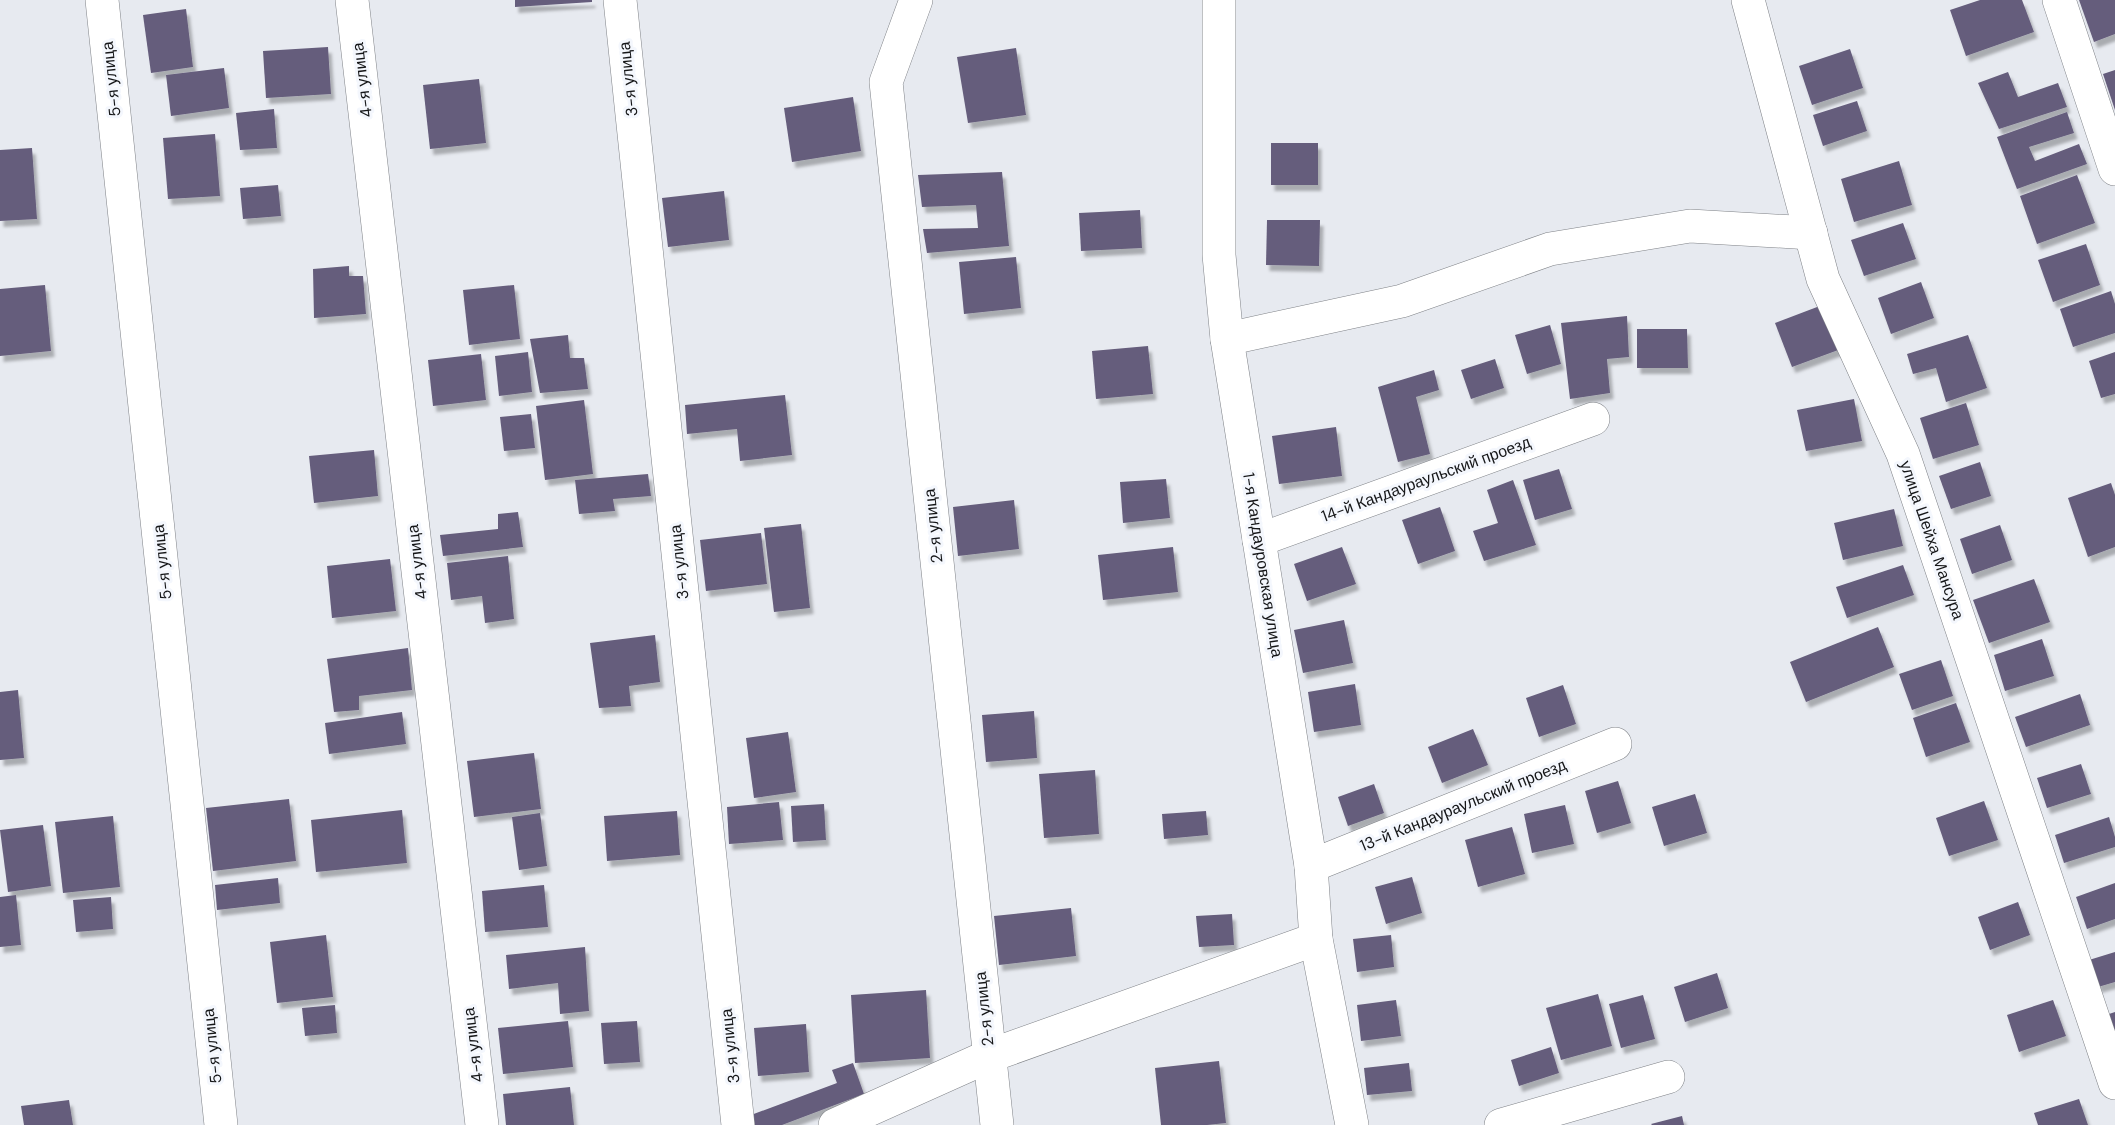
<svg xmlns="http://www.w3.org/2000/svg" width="2115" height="1125" font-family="'DM Sans',sans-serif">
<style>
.building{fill:#655d7b;filter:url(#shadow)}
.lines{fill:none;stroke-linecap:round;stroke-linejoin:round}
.minor-casing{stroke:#7f8287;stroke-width:34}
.minor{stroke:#fff;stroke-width:33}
.labels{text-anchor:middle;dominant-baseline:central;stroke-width:6;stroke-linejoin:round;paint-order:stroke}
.street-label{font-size:16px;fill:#151618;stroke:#f4f7fd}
</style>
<defs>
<filter id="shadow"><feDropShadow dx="3.5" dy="6" stdDeviation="1.5" flood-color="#0004"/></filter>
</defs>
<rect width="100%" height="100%" fill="#e7eaf0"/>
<g class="building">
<polygon points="515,0 592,0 592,2 515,7"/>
<polygon points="1980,0 2022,0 2034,32 1966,56 1950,10"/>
<polygon points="2079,0 2115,0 2115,34 2094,42"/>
<polygon points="186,9 193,67 151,73 143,15"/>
<polygon points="328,47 331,94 266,98 263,51"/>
<polygon points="1016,48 1026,115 968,123 957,57"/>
<polygon points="1850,49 1863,88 1812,105 1799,66"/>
<polygon points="224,68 229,108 171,116 166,75"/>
<polygon points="2115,70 2115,110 2103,74"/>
<polygon points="2008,72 2018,97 2058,83 2067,107 1999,129 1978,83"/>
<polygon points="479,79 486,143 430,149 423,85"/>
<polygon points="853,97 861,151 792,162 784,108"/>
<polygon points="1857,101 1867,131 1823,146 1813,115"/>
<polygon points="274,109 277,148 240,150 236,113"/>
<polygon points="2067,112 2074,133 2029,147 2035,161 2079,144 2087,164 2017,189 1997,137"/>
<polygon points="215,134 220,196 168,199 163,138"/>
<rect x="1271" y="143" width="47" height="42"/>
<polygon points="32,148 37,219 0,221 0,150"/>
<polygon points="1899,161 1912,205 1854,222 1841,179"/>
<polygon points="1002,172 1009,246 927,253 923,229 978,228 976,205 922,207 918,175"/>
<polygon points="2077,175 2095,223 2037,244 2020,196"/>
<polygon points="278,185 281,216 243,219 240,188"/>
<polygon points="724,191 729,240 668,247 662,198"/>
<polygon points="1140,210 1142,248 1081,251 1079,213"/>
<polygon points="1267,220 1320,220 1319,266 1266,265"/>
<polygon points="1903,223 1916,259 1864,276 1851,240"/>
<polygon points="2086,244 2100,285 2053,302 2038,260"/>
<polygon points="1016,257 1021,308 964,314 959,262"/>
<polygon points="349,266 349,276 363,276 366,314 314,318 313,269"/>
<polygon points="1921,282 1934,318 1891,334 1878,298"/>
<polygon points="45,285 51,351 0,356 0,289"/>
<polygon points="514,285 520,339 469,345 463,290"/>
<polygon points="2111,291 2115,304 2115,333 2073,347 2060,309"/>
<polygon points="1825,304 1841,349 1792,367 1775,323"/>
<polygon points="1627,316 1629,357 1607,359 1610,393 1570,399 1561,323"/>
<polygon points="1550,325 1561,364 1527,374 1515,335"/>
<polygon points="1637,329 1687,329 1688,368 1637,368"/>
<polygon points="568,335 570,358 584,358 588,389 540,393 530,339"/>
<polygon points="1968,335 1987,388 1946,402 1936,368 1913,374 1907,354"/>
<polygon points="1148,346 1153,394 1096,399 1092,351"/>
<polygon points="528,352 532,392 499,396 495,356"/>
<polygon points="2115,352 2115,394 2101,398 2089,361"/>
<polygon points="481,354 486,400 433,406 428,360"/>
<polygon points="1495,359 1504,388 1471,399 1461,370"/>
<polygon points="1434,370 1439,390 1416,397 1430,454 1398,462 1378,387"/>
<polygon points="785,395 792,455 740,461 737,429 687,434 685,405"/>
<polygon points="1854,399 1862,441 1806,451 1797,410"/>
<polygon points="584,400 593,474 545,480 536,406"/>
<polygon points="1966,403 1979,445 1933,459 1920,418"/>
<polygon points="531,414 535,448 504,451 500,417"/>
<polygon points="1336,427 1342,476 1279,484 1272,436"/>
<polygon points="374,450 378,496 314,503 309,456"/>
<polygon points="1980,462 1991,496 1951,509 1939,476"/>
<polygon points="1559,469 1572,509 1535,520 1523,480"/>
<polygon points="648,474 651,496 613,499 615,511 579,514 575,480"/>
<polygon points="1166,479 1170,518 1123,523 1120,482"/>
<polygon points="1513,480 1536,545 1484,561 1473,531 1498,523 1487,490"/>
<polygon points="2111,483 2115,495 2115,547 2088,557 2068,498"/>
<polygon points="1014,500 1019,549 958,556 953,507"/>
<polygon points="1440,507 1455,551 1418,564 1402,520"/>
<polygon points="1894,509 1903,546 1843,560 1834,523"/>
<polygon points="518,512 523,547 443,556 440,535 498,529 498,514"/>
<polygon points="801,524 810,608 774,612 764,528"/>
<polygon points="2000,525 2012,560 1972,574 1960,539"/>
<polygon points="761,533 767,584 706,591 700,540"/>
<polygon points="1173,547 1178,592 1103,600 1098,555"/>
<polygon points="1342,547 1356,584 1307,601 1294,564"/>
<polygon points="508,556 514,619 485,623 482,596 451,600 447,563"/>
<polygon points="390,559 396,611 332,618 327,566"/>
<polygon points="1903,565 1914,595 1847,618 1836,587"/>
<polygon points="2034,579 2050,622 1989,643 1973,600"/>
<polygon points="1344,620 1353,663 1303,673 1294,630"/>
<polygon points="1878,627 1894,667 1806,702 1790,662"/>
<polygon points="655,635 660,682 629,686 631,706 599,708 590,643"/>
<polygon points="2042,639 2054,676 2005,691 1994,655"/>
<polygon points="408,648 412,690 359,696 359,710 334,712 327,659"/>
<polygon points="1941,660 1953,696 1912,710 1899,674"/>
<polygon points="1355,684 1361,725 1314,732 1308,692"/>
<polygon points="1563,685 1576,724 1539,737 1526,698"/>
<polygon points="18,690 24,758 0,760 0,692"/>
<polygon points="2080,694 2090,725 2026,747 2015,717"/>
<polygon points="1956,703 1970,742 1926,757 1913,718"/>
<polygon points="1034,711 1037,758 986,762 982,715"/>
<polygon points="402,712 406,744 329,754 325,723"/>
<polygon points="1473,729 1488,765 1442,783 1428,747"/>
<polygon points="788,732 796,792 754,798 746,738"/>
<polygon points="534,753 541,809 474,817 467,761"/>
<polygon points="2081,764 2091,794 2047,808 2037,778"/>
<polygon points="1095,770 1099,834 1044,838 1039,774"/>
<polygon points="1618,781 1631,823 1597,833 1585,791"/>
<polygon points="1374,784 1384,813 1348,826 1338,797"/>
<polygon points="1695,794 1707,833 1664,846 1652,807"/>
<polygon points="289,799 296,861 213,871 206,808"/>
<polygon points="1984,801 1998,840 1949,856 1936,818"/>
<polygon points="779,802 783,840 729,844 727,807"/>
<polygon points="824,804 826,840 793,842 791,806"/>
<polygon points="1565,805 1574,844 1532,853 1524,814"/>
<polygon points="402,810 407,863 316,872 311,820"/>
<polygon points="677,811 680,855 607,861 604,816"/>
<polygon points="1206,811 1208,835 1164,839 1162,814"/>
<polygon points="540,813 547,866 519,870 512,817"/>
<polygon points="113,816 120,887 63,893 55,822"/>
<polygon points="2109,817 2115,837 2115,847 2064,863 2055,835"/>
<polygon points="43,825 51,886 8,892 0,830"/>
<polygon points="1512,827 1525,874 1478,887 1465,840"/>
<polygon points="1412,877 1422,913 1386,924 1375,887"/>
<polygon points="278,878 280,903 217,910 215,885"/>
<polygon points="2115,883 2115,919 2087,929 2076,897"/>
<polygon points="544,885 548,927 485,932 482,891"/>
<polygon points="16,895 21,945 0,947 0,897"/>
<polygon points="111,897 113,929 76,932 73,900"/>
<polygon points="2018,902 2030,935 1990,950 1978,917"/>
<polygon points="1071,908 1076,956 999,965 994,916"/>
<polygon points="1232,914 1234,945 1199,947 1196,916"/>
<polygon points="326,935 333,997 277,1003 270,942"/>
<polygon points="1391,935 1394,967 1357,972 1353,939"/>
<polygon points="585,947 589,1011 560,1014 558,983 509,989 506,955"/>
<polygon points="2115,952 2115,982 2098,987 2089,960"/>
<polygon points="1717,973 1728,1008 1685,1022 1674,987"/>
<polygon points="926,990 930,1058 855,1063 851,995"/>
<polygon points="1598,994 1612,1046 1561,1060 1546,1008"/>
<polygon points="1643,995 1655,1039 1621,1048 1609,1004"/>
<polygon points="1396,1000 1401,1036 1361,1041 1357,1005"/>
<polygon points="2053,1000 2066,1036 2019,1052 2007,1015"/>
<polygon points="335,1005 337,1033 305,1036 302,1008"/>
<polygon points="2115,1012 2115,1032 2109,1014"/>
<polygon points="568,1021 573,1067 503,1074 498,1028"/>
<polygon points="637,1021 640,1062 604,1064 601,1023"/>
<polygon points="806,1024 809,1072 758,1076 754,1028"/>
<polygon points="1551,1047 1559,1073 1519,1086 1511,1060"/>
<polygon points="1219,1061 1226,1123 1207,1125 1161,1125 1155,1068"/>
<polygon points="853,1063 864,1094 782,1125 754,1125 751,1115 837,1083 832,1070"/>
<polygon points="1409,1063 1412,1091 1367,1095 1364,1068"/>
<polygon points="570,1087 574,1125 506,1125 503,1094"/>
<polygon points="2079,1099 2088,1125 2038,1125 2034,1113"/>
<polygon points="69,1100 73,1125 24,1125 21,1106"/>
<polygon points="1682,1116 1684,1125 1652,1125 1651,1124"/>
</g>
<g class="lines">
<g class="minor-casing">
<g id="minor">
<polyline points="102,0 221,1125"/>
<polyline points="352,0 482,1125"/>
<polyline points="620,0 738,1125"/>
<polyline points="916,0 886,82 997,1125"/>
<polyline points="1219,0 1219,255 1227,339 1311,866 1316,939 1352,1125"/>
<polyline points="1748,0 1823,279 1903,454 2115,1083"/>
<polyline points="2059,0 2115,169"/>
<polyline points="1227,339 1402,301 1550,249 1690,226 1811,233"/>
<polyline points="1259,540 1593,419"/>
<polyline points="1311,866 1615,744"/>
<polyline points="835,1125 989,1056 1316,939"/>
<polyline points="1501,1125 1668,1077"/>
</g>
</g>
<use href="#minor" class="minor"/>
</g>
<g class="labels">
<g class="street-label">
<text transform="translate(111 79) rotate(-96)">5-я улица</text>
<text transform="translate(628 79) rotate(-96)">3-я улица</text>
<text transform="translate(362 80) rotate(-97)">4-я улица</text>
<text transform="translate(1426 479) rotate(-20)">14-й Кандаураульский проезд</text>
<text transform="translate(933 526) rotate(-96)">2-я улица</text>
<text transform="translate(1932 540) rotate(71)">улица Шейха Мансура</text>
<text transform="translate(162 562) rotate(-96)">5-я улица</text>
<text transform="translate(417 562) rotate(-97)">4-я улица</text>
<text transform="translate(679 562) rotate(-96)">3-я улица</text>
<text transform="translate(1263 565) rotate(81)">1-я Кандауровская улица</text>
<text transform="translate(1463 805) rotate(-22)">13-й Кандаураульский проезд</text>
<text transform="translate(984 1009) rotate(-96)">2-я улица</text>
<text transform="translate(473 1045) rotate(-97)">4-я улица</text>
<text transform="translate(212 1046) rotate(-96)">5-я улица</text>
<text transform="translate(730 1046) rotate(-96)">3-я улица</text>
</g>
</g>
</svg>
